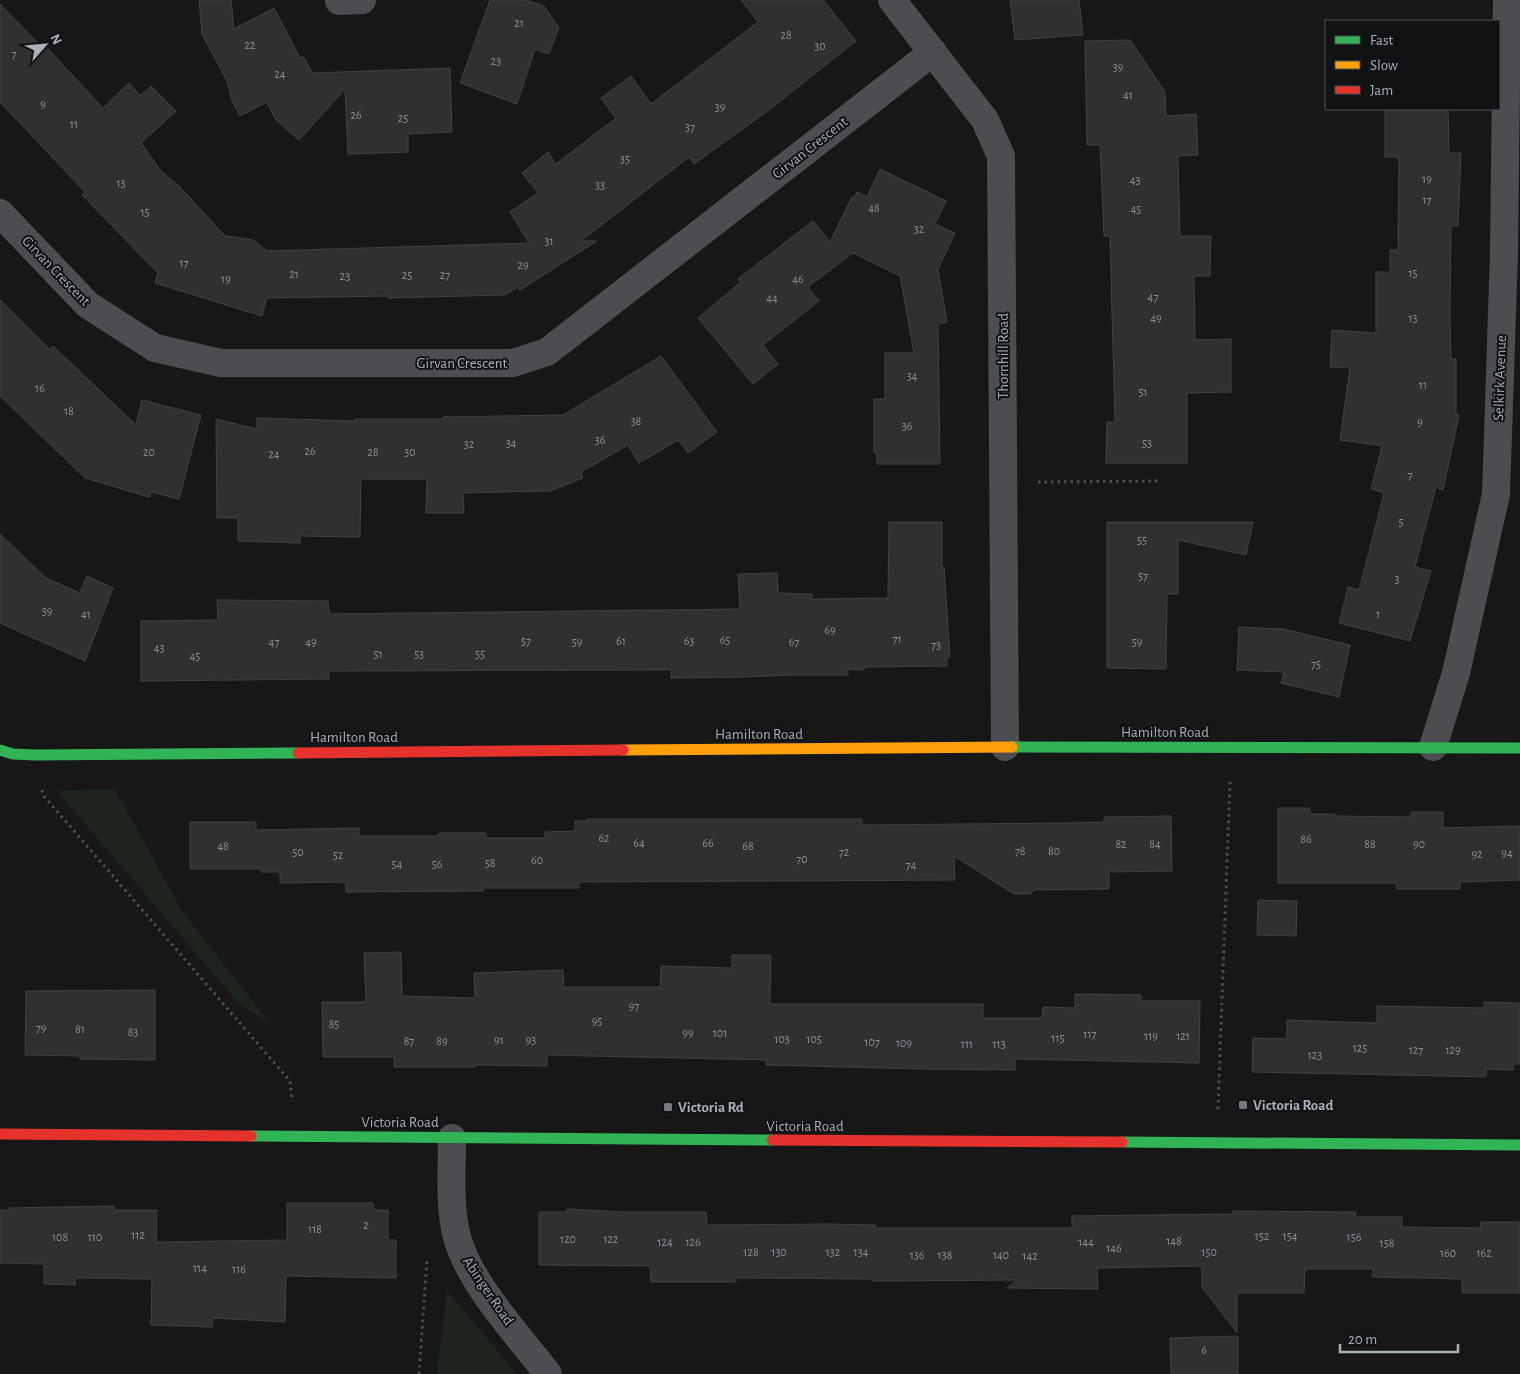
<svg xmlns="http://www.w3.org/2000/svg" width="1520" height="1374" font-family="'Alegreya Sans',sans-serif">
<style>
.green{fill:#1d251e}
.building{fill:#303031;stroke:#3f4143}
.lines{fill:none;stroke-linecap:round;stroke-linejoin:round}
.path{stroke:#4d4e52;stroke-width:3;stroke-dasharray:2.5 4;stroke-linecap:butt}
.street{stroke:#4b4d50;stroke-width:28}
.fast{stroke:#30b455;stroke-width:11}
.slow{stroke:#ff9f0a;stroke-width:11}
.jam{stroke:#e5322d;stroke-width:11}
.poi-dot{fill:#757a80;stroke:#111213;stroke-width:2}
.labels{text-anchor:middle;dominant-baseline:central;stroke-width:4;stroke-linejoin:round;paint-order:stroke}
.number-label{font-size:12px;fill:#8a8f96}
.street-label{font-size:15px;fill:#a8afb8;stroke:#111213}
.poi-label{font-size:15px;font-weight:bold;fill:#a8afb8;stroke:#111213;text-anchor:start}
</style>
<rect width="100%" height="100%" fill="#171717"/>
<g class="green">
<polygon points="115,789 182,911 270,1023 240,1005 57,791"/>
<polygon points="447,1291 517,1374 518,1374 437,1374"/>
</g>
<g class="building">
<polygon points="199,0 231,0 234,29 274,8 300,58 304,57 312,73 450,68 452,132 408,134 408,152 348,154 345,89 299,140 276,120 267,102 240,116 232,101 227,81 202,34"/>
<polygon points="490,0 526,0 544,6 559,28 549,54 535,49 517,104 460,83"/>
<polygon points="741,0 823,0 856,41 769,110 694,164 689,157 581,241 597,241 520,290 518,287 505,295 388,298 388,296 267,298 262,316 155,283 158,273 82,195 85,192 0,102 0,4 46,51 48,49 103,108 129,83 140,96 151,86 176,111 141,143 161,171 179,186 225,236 253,240 267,251 529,243 510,212 538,193 522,173 548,152 556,164 616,118 601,98 631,76 651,104 758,22"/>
<polygon points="1010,0 1079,0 1083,35 1015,40"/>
<polygon points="1130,40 1165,92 1166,116 1196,114 1198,155 1178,156 1180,236 1211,236 1210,276 1194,276 1195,340 1231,339 1231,392 1187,393 1187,463 1106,463 1107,422 1115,422 1110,236 1104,236 1100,145 1087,145 1085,41"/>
<polygon points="1385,109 1448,109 1449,153 1461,153 1458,226 1451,226 1450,315 1451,359 1456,359 1456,415 1459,415 1443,490 1436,487 1415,567 1431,571 1410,641 1339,623 1348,587 1359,590 1384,493 1371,489 1382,446 1340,440 1350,368 1330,367 1332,330 1376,333 1376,272 1390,272 1390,250 1398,250 1399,157 1385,157"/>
<polygon points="880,169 946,201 935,224 955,233 938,269 947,322 938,324 940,464 877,464 877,453 874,453 874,399 885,399 885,353 914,353 900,276 853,253 808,287 819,301 763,345 778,364 753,384 698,318 741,282 738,279 813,221 830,242 852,197 854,198 857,192 867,197"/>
<polygon points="0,300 50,350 53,346 136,425 142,400 201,415 179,499 151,492 149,497 85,478 0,396"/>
<polygon points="661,356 717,432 688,453 678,440 639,463 628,445 581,472 583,478 550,491 463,493 464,513 426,513 427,479 361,479 360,537 300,536 300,543 238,541 238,518 217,518 216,419 257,429 257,418 355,421 355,419 443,419 443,417 563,415"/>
<polygon points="889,522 942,522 942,567 944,567 950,657 947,657 947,666 864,667 864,670 848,669 848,675 793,675 744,677 671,678 671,670 329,671 329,679 141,681 141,621 218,620 217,600 328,601 329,614 740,609 738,574 777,573 778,593 812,594 812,599 888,598"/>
<polygon points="1107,522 1253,522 1246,555 1178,540 1178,594 1167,594 1166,669 1107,668"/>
<polygon points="0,534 46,578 80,593 87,576 113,588 85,661 0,623"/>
<polygon points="1239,627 1283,629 1350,645 1339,697 1281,683 1284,672 1237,670"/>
<polygon points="1278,808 1310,808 1310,814 1335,814 1335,816 1411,817 1411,812 1443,812 1443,828 1520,826 1520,880 1460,882 1460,889 1397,889 1396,883 1278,883"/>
<polygon points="1171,816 1172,871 1109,872 1109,889 1035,890 1030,894 1014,894 954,856 955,880 579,882 579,888 483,888 483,891 346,892 346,882 280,883 280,872 261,872 261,869 190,869 190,822 256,822 256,830 359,828 359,836 439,836 439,833 486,833 486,838 545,838 545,832 575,831 575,821 587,821 587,819 862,819 862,825 1070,823 1104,822 1104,817"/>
<polygon points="1258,900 1297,901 1296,936 1257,935"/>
<polygon points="401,952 402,996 475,998 474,973 563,970 564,987 660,987 661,966 732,968 732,955 771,955 770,1004 983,1004 983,1018 1042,1018 1043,1007 1075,1008 1075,994 1141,995 1141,1001 1200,1001 1199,1063 1015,1059 1015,1070 920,1069 766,1065 766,1060 547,1055 547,1066 475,1065 475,1067 394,1067 394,1057 323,1057 322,1002 366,1002 364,953"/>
<polygon points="155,990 155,1060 80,1059 80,1056 25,1055 26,991"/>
<polygon points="1484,1002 1520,1003 1520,1064 1513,1064 1513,1070 1486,1069 1486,1077 1252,1072 1253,1038 1287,1039 1287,1020 1377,1023 1377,1006 1484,1008"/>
<polygon points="287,1203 373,1203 374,1210 388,1210 388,1240 396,1240 396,1278 286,1276 285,1322 213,1318 212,1327 151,1325 152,1279 76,1278 75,1285 44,1284 44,1264 0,1263 0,1210 10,1210 9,1208 114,1206 114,1210 157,1210 156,1242 287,1240"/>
<polygon points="567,1209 624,1212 706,1212 707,1225 829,1224 875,1225 875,1228 1072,1228 1072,1216 1233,1214 1233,1211 1356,1212 1355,1217 1402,1217 1402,1227 1480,1228 1481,1222 1520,1222 1520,1293 1462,1293 1462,1279 1372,1277 1373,1269 1305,1269 1304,1293 1237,1293 1237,1333 1202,1287 1202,1266 1097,1268 1098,1289 1007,1288 1017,1280 873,1281 873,1279 736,1278 736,1282 651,1282 650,1266 539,1265 539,1212 567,1212"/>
<polygon points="1238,1336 1238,1374 1171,1374 1170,1338"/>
</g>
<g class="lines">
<g class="path">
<polyline points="1038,482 1160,481"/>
<polyline points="42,790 43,795 290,1081 292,1101"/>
<polyline points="1218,1109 1230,781"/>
<polyline points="419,1374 427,1260"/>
</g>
<g class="street">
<polyline points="892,0 985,120 1001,156 1005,747"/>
<polyline points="339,1 362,0"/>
<polyline points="0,213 88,305 155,348 221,363 513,363 547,352 933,52"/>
<polyline points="1433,747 1456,673 1496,494 1504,252 1507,0"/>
<path d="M452 1138C452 1168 449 1208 457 1237 469 1283 519 1336 548 1374"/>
</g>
<g class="fast">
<polyline points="1012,747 1520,748"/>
<polyline points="0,750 13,754 35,755 298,753"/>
<polyline points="251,1136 772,1140"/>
<polyline points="1122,1142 1520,1145"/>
</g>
<polyline class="slow" points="623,750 1012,747"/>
<g class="jam">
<polyline points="298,753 623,750"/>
<polyline points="0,1134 251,1136"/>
<polyline points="772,1140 1122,1142"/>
</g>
</g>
<g class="poi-dot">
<rect x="1238" y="1100" width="10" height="10" rx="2.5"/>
<rect x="663" y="1102" width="10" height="10" rx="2.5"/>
</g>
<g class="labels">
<g class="number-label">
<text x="519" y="23">21</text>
<text x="786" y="35">28</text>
<text x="250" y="45">22</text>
<text x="820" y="46">30</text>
<text x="14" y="54">7</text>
<text x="496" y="61">23</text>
<text x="1118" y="67">39</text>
<text x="280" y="74">24</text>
<text x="1128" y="95">41</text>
<text x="43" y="104">9</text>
<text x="720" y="107">39</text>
<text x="356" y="115">26</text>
<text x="403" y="118">25</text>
<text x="74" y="124">11</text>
<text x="690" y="127">37</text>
<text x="625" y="159">35</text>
<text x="1427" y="179">19</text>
<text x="1135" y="180">43</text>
<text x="121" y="183">13</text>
<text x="600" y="185">33</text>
<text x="1427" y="200">17</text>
<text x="874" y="208">48</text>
<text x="1136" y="209">45</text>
<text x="145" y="212">15</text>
<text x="919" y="229">32</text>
<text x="549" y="241">31</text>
<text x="184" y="263">17</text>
<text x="523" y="265">29</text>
<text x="1413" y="273">15</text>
<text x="294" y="274">21</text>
<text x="407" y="275">25</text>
<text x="445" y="275">27</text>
<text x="345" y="276">23</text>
<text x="226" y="279">19</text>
<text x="798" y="279">46</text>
<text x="1153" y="297">47</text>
<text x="772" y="298">44</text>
<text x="1156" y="318">49</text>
<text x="1413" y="318">13</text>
<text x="912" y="376">34</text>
<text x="1423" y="385">11</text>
<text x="40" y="388">16</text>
<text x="1143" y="392">51</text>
<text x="69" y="411">18</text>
<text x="636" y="421">38</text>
<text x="1420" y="422">9</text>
<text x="907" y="426">36</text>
<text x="600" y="440">36</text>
<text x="511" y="443">34</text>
<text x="1147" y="443">53</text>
<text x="469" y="444">32</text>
<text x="310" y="451">26</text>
<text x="149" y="452">20</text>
<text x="373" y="452">28</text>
<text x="410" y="452">30</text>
<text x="274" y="454">24</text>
<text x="1410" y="475">7</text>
<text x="1401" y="522">5</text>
<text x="1142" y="540">55</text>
<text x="1143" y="576">57</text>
<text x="1397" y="579">3</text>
<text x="47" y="611">39</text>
<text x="86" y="614">41</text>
<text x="1378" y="614">1</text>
<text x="830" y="630">69</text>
<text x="897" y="639">71</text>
<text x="725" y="640">65</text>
<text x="526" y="641">57</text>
<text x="621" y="641">61</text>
<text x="689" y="641">63</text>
<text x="274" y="642">47</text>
<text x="311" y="642">49</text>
<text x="577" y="642">59</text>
<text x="794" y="642">67</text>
<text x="1137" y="642">59</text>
<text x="936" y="645">73</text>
<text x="159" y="648">43</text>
<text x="378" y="654">51</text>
<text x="419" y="654">53</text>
<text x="480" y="654">55</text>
<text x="195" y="656">45</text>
<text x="1316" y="664">75</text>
<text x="604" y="838">62</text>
<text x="1306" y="839">86</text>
<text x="639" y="843">64</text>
<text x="708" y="843">66</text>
<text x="1121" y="844">82</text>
<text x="1155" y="844">84</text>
<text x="1370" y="844">88</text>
<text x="1419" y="844">90</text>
<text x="223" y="846">48</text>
<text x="748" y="846">68</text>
<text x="1020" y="851">78</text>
<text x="1054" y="851">80</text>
<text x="298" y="852">50</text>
<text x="844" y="852">72</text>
<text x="1507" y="853">94</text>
<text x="1477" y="854">92</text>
<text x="338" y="855">52</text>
<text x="802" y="859">70</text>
<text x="537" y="860">60</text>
<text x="490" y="863">58</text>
<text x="397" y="864">54</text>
<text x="437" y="864">56</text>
<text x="911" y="865">74</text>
<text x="634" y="1006">97</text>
<text x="597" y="1021">95</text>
<text x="334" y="1024">85</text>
<text x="41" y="1028">79</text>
<text x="80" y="1029">81</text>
<text x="133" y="1032">83</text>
<text x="688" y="1033">99</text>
<text x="720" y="1033">101</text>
<text x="1090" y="1034">117</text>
<text x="1151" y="1036">119</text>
<text x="1183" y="1036">121</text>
<text x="1058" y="1038">115</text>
<text x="782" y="1039">103</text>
<text x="814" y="1039">105</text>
<text x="499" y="1040">91</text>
<text x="531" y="1040">93</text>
<text x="409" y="1041">87</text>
<text x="442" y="1041">89</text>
<text x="872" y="1042">107</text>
<text x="904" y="1043">109</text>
<text x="967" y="1044">111</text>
<text x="999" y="1044">113</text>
<text x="1360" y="1048">125</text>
<text x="1416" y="1050">127</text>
<text x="1453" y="1050">129</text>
<text x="1315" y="1055">123</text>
<text x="366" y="1225">2</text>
<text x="315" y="1229">118</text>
<text x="138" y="1235">112</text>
<text x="1262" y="1236">152</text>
<text x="1290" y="1236">154</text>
<text x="60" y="1237">108</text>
<text x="95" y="1237">110</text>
<text x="1354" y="1237">156</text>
<text x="568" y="1239">120</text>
<text x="611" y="1239">122</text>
<text x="1174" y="1241">148</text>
<text x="665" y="1242">124</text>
<text x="693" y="1242">126</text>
<text x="1086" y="1242">144</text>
<text x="1387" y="1243">158</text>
<text x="1114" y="1248">146</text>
<text x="751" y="1252">128</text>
<text x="779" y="1252">130</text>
<text x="833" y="1252">132</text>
<text x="861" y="1252">134</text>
<text x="1209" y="1252">150</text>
<text x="1448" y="1253">160</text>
<text x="1484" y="1253">162</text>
<text x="917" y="1255">136</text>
<text x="945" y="1255">138</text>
<text x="1001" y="1255">140</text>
<text x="1030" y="1256">142</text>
<text x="200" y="1268">114</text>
<text x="239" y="1269">116</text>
<text x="1204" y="1350">6</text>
</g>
<g class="street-label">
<text transform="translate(810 148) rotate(-38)">Girvan Crescent</text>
<text transform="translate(56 271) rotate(46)">Girvan Crescent</text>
<text transform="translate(1003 356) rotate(-90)">Thornhill Road</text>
<text x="462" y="363">Girvan Crescent</text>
<text transform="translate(1500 378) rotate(-88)">Selkirk Avenue</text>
<text x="1165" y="732">Hamilton Road</text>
<text x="759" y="734">Hamilton Road</text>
<text x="354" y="737">Hamilton Road</text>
<text x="400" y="1122">Victoria Road</text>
<text x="805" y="1126">Victoria Road</text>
<text transform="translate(488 1291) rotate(56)">Abinger Road</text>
</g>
<g class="poi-label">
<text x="1253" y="1105">Victoria Road</text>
<text x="678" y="1107">Victoria Rd</text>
</g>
</g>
<rect x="1325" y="20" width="175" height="90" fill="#111213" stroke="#4d5155"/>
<rect x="1335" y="36" width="25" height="8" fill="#30b455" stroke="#4d5155"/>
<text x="1370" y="45" font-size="15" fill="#a8afb8">Fast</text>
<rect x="1335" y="61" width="25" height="8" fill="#ff9f0a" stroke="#4d5155"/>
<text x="1370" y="70" font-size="15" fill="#a8afb8">Slow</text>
<rect x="1335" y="86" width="25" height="8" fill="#e5322d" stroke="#4d5155"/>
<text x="1370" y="95" font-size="15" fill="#a8afb8">Jam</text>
<g transform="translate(45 45) rotate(63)" stroke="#111213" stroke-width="4" paint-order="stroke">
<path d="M0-4L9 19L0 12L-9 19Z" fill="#a8afb8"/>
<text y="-8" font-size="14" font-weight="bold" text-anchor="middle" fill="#a8afb8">N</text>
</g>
<path d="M1340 1344v8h118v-8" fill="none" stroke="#a8afb8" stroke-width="2.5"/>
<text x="1348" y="1344" font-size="15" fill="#a8afb8" stroke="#111213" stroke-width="4" paint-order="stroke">20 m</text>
</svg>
